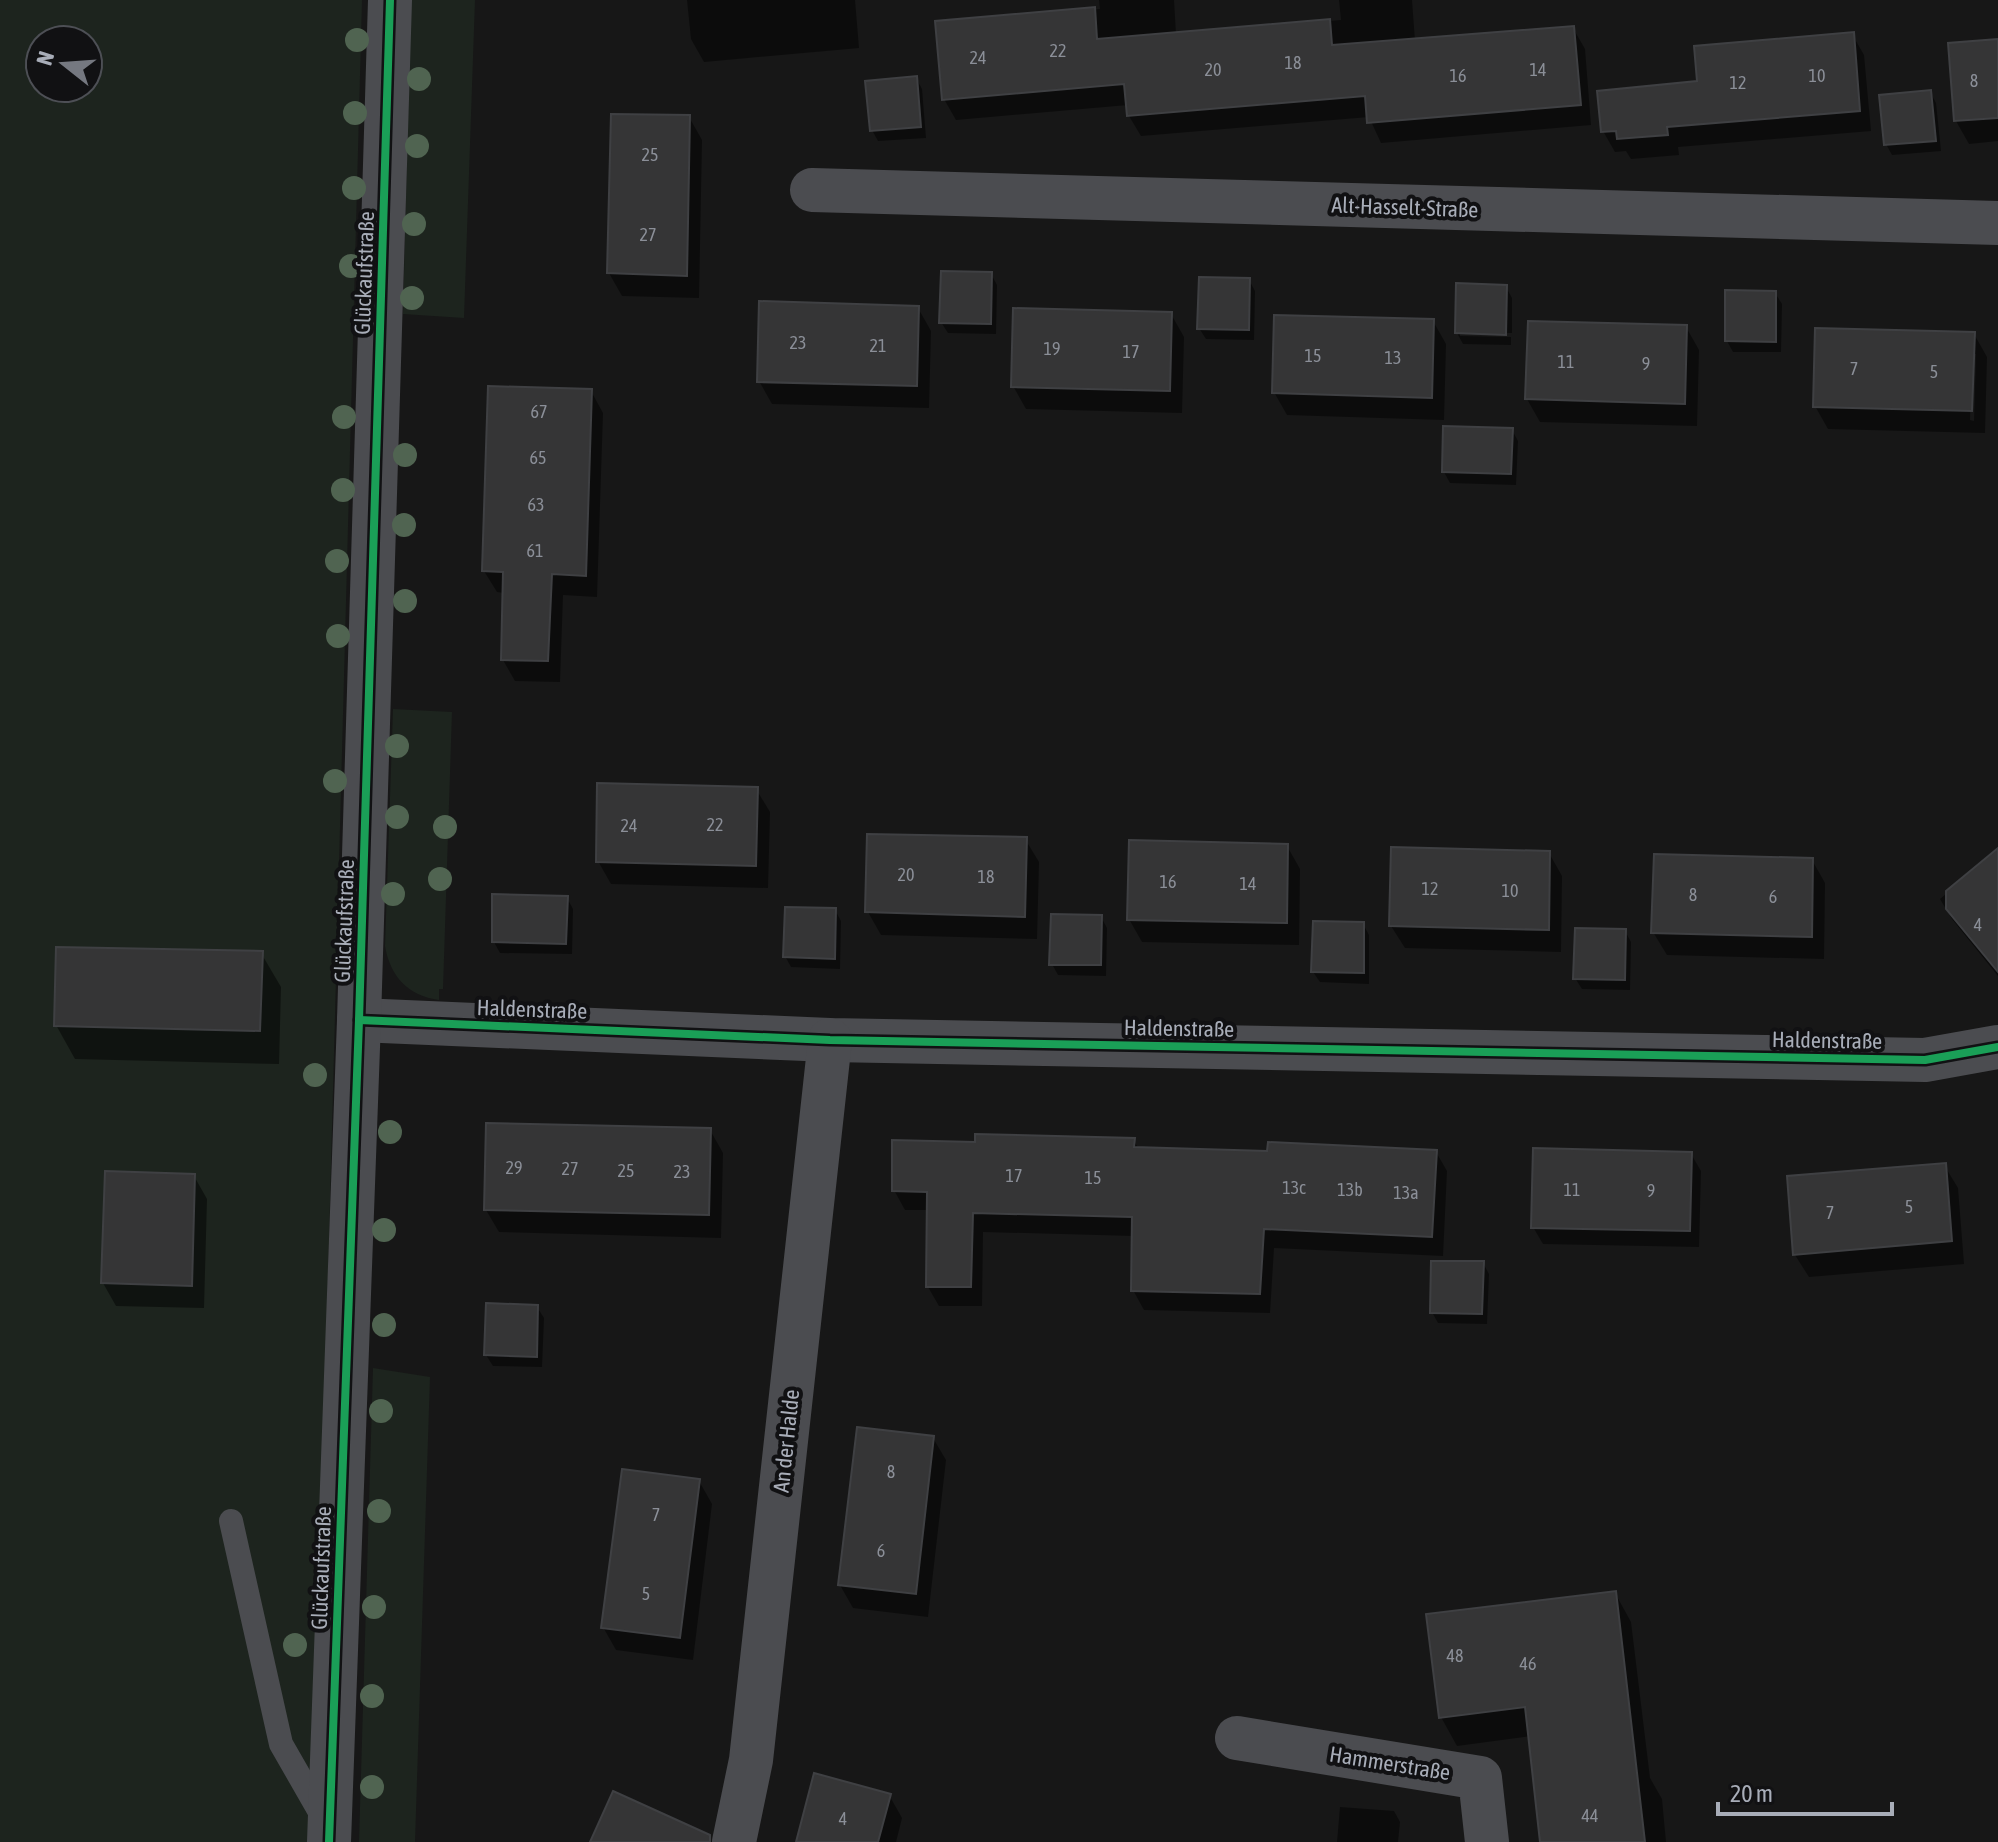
<svg xmlns="http://www.w3.org/2000/svg" width="1998" height="1842" font-family="'Asap Condensed',sans-serif">
<style>
.green{fill:#1d241e;fill-rule:evenodd}
.shadow{fill:#0007;fill-rule:evenodd}
.building{fill:#353536;stroke:#3f4043;stroke-width:2}
.lines{fill:none;stroke-linecap:round;stroke-linejoin:round}
.service{stroke:#4b4c50;stroke-width:24}
.minor{stroke:#4b4c50;stroke-width:44}
.cycleway-casing{stroke:#111113;stroke-width:13}
.cycleway{stroke:#1a9f57;stroke-width:8}
.tree{fill:#506451}
.labels{text-anchor:middle;dominant-baseline:central;stroke-width:8;stroke-linejoin:round;paint-order:stroke}
.number-label{font-size:18px;fill:#8b8f98}
.street-label{font-size:22px;fill:#a8adb8;stroke:#111113}
</style>
<rect width="100%" height="100%" fill="#171717"/>
<g class="green">
<path d="M0 0H362L313 1842H0ZM40 40H88V88H40Z"/>
<polygon points="411,0 475,0 464,318 403,314"/>
<path d="M393 709 452 712 443 989H439V1000C408 996 390 976 385 946Z"/>
<polygon points="373,1368 430,1377 415,1842 359,1842"/>
</g>
<g class="shadow">
<polygon points="687,0 855,0 859,48 704,62 691,39"/>
<polygon points="1099,0 1174,0 1176,34 1341,20 1339,0 1412,0 1415,41 1573,28 1585,49 1591,125 1381,143 1369,117 1141,136 1129,116 1128,105 956,120 944,99 937,23 1100,9"/>
<polygon points="1852,34 1864,55 1871,131 1678,147 1679,155 1631,159 1626,151 1615,152 1603,131 1700,83"/>
<polygon points="1998,41 1998,141 1969,144 1956,121"/>
<polygon points="916,78 922,89 926,138 878,141 872,130"/>
<polygon points="1930,92 1936,103 1941,151 1892,155 1886,144"/>
<polygon points="689,117 702,140 699,298 622,296 609,273"/>
<polygon points="991,274 997,285 996,334 948,333 941,322"/>
<polygon points="1249,280 1255,291 1254,340 1206,339 1199,328"/>
<polygon points="1506,287 1512,298 1512,333 1460,332 1460,336 1511,337 1511,345 1463,344 1457,333"/>
<polygon points="1775,293 1782,304 1781,352 1733,352 1727,341"/>
<polygon points="918,308 931,331 929,408 772,404 759,381"/>
<polygon points="1171,314 1184,337 1182,413 1026,409 1013,386"/>
<polygon points="1433,321 1446,344 1444,420 1287,415 1274,392"/>
<polygon points="1686,327 1699,350 1697,426 1540,422 1527,399"/>
<path d="M1974 334 1987 357 1985 433 1828 429 1815 406ZM1972 354H1976L1974 421 1970 420Z"/>
<polygon points="591,391 603,413 597,597 563,595 560,682 515,681 503,660 504,593 497,592 484,571"/>
<polygon points="1512,430 1518,441 1516,485 1450,483 1444,472"/>
<polygon points="756,789 770,812 768,888 611,884 598,861"/>
<polygon points="1025,839 1039,862 1037,939 881,935 868,912"/>
<polygon points="1287,846 1300,869 1299,945 1142,942 1129,919"/>
<polygon points="1998,850 1998,976 1952,919 1940,899"/>
<polygon points="1549,853 1562,876 1561,952 1405,948 1391,926"/>
<polygon points="1812,860 1825,883 1824,959 1667,955 1653,932"/>
<polygon points="567,898 573,909 572,954 500,953 494,942"/>
<polygon points="835,910 841,921 840,969 791,967 785,956"/>
<polygon points="1101,917 1107,928 1106,976 1058,975 1052,964"/>
<polygon points="1363,924 1369,935 1369,984 1320,982 1313,972"/>
<polygon points="1625,931 1631,942 1630,990 1582,989 1575,978"/>
<polygon points="261,953 281,987 279,1064 75,1059 56,1025"/>
<polygon points="710,1130 723,1153 721,1238 499,1232 486,1210"/>
<polygon points="1133,1140 1139,1149 1269,1153 1436,1152 1447,1171 1443,1256 1274,1248 1270,1313 1144,1310 1133,1290 1134,1236 983,1232 982,1306 939,1306 928,1287 929,1210 905,1210 894,1190 977,1144"/>
<polygon points="1691,1154 1701,1171 1699,1247 1543,1244 1533,1227"/>
<polygon points="1944,1165 1958,1188 1964,1264 1809,1277 1795,1255"/>
<polygon points="194,1176 207,1199 204,1308 116,1306 103,1283"/>
<polygon points="1483,1263 1489,1274 1487,1324 1438,1323 1432,1312"/>
<polygon points="537,1307 544,1318 542,1367 493,1366 486,1355"/>
<polygon points="933,1438 946,1460 928,1617 853,1608 840,1585"/>
<polygon points="699,1481 712,1504 693,1660 616,1650 603,1627"/>
<polygon points="1615,1593 1631,1622 1650,1778 1662,1799 1666,1842 1542,1842 1531,1736 1457,1746 1441,1717"/>
<polygon points="889,1795 902,1818 896,1842 798,1842"/>
<polygon points="1340,1807 1394,1811 1400,1822 1398,1842 1337,1842"/>
</g>
<g class="building">
<polygon points="1095,7 1097,39 1330,19 1332,45 1574,26 1581,105 1367,123 1365,96 1127,116 1124,84 942,100 935,21"/>
<polygon points="1854,32 1860,111 1667,127 1668,135 1642,137 1617,139 1616,131 1601,132 1597,91 1697,81 1694,46"/>
<polygon points="1998,39 1998,118 1954,121 1948,43"/>
<polygon points="917,76 921,127 870,131 865,81"/>
<polygon points="1931,90 1936,141 1884,145 1879,95"/>
<polygon points="611,114 690,115 687,276 607,273"/>
<polygon points="941,271 992,272 991,324 939,323"/>
<polygon points="1199,277 1250,278 1249,330 1197,329"/>
<polygon points="1456,283 1507,285 1506,335 1455,333"/>
<polygon points="1725,290 1776,291 1776,342 1725,341"/>
<polygon points="759,301 919,306 917,386 757,382"/>
<polygon points="1013,308 1172,312 1170,391 1011,387"/>
<polygon points="1274,315 1434,319 1432,398 1272,393"/>
<polygon points="1528,321 1687,325 1685,404 1525,399"/>
<polygon points="1815,328 1975,332 1972,411 1813,407"/>
<polygon points="488,386 592,389 586,576 552,574 548,661 501,660 503,572 482,571"/>
<polygon points="1443,426 1513,428 1511,474 1442,472"/>
<polygon points="597,783 758,787 756,866 596,862"/>
<polygon points="867,834 1027,837 1025,917 865,912"/>
<polygon points="1129,840 1288,844 1287,923 1127,920"/>
<polygon points="1391,847 1550,851 1549,930 1389,926"/>
<polygon points="1998,848 1998,972 1946,909 1946,891"/>
<polygon points="1654,854 1813,858 1812,937 1651,933"/>
<polygon points="492,894 568,896 566,944 492,942"/>
<polygon points="785,907 836,908 835,959 783,957"/>
<polygon points="1051,914 1102,915 1101,965 1049,965"/>
<polygon points="1313,921 1364,922 1364,973 1311,972"/>
<polygon points="1575,928 1626,929 1625,980 1573,979"/>
<polygon points="56,947 263,951 260,1031 54,1026"/>
<polygon points="486,1123 711,1128 709,1215 484,1210"/>
<polygon points="975,1134 1135,1138 1134,1147 1267,1151 1268,1142 1437,1150 1432,1237 1264,1229 1260,1294 1131,1291 1132,1217 973,1213 971,1287 926,1287 927,1192 892,1191 892,1140 975,1142"/>
<polygon points="1533,1148 1692,1152 1690,1231 1531,1228"/>
<polygon points="1946,1163 1952,1241 1793,1255 1787,1176"/>
<polygon points="105,1171 195,1174 192,1286 101,1283"/>
<polygon points="1431,1261 1484,1261 1482,1314 1430,1313"/>
<polygon points="486,1303 538,1305 537,1357 484,1355"/>
<polygon points="857,1427 934,1436 916,1594 838,1585"/>
<polygon points="622,1469 700,1479 680,1638 601,1628"/>
<polygon points="1616,1591 1645,1842 1540,1842 1525,1707 1439,1718 1426,1614"/>
<polygon points="814,1773 891,1794 878,1842 796,1842"/>
<polygon points="613,1791 710,1835 710,1842 590,1842"/>
</g>
<g class="lines">
<polyline class="service" points="231,1521 281,1744 324,1819"/>
<g class="minor">
<polyline points="812,190 1998,223"/>
<polyline points="359,1020 830,1040 1925,1060 1998,1047"/>
<polyline points="1237,1738 1480,1778 1487,1842"/>
<polyline points="329,1842 359,1020 390,0"/>
<polyline points="734,1842 751,1760 830,1040"/>
</g>
<g class="cycleway-casing">
<g id="cycleway">
<polyline points="359,1020 830,1040 1925,1060 1998,1047"/>
<polyline points="329,1842 359,1020 390,0"/>
</g>
</g>
<use href="#cycleway" class="cycleway"/>
</g>
<g class="tree">
<circle cx="357" cy="40" r="12"/>
<circle cx="419" cy="79" r="12"/>
<circle cx="355" cy="113" r="12"/>
<circle cx="417" cy="146" r="12"/>
<circle cx="354" cy="188" r="12"/>
<circle cx="414" cy="224" r="12"/>
<circle cx="351" cy="266" r="12"/>
<circle cx="412" cy="298" r="12"/>
<circle cx="344" cy="417" r="12"/>
<circle cx="405" cy="455" r="12"/>
<circle cx="343" cy="490" r="12"/>
<circle cx="404" cy="525" r="12"/>
<circle cx="337" cy="561" r="12"/>
<circle cx="405" cy="601" r="12"/>
<circle cx="338" cy="636" r="12"/>
<circle cx="397" cy="746" r="12"/>
<circle cx="335" cy="781" r="12"/>
<circle cx="397" cy="817" r="12"/>
<circle cx="445" cy="827" r="12"/>
<circle cx="440" cy="879" r="12"/>
<circle cx="393" cy="894" r="12"/>
<circle cx="315" cy="1075" r="12"/>
<circle cx="390" cy="1132" r="12"/>
<circle cx="384" cy="1230" r="12"/>
<circle cx="384" cy="1325" r="12"/>
<circle cx="381" cy="1411" r="12"/>
<circle cx="379" cy="1511" r="12"/>
<circle cx="374" cy="1607" r="12"/>
<circle cx="295" cy="1645" r="12"/>
<circle cx="372" cy="1696" r="12"/>
<circle cx="372" cy="1787" r="12"/>
</g>
<g class="labels">
<g class="number-label">
<text x="1058" y="50">22</text>
<text x="978" y="57">24</text>
<text x="1293" y="62">18</text>
<text x="1213" y="69">20</text>
<text x="1538" y="69">14</text>
<text x="1458" y="75">16</text>
<text x="1817" y="75">10</text>
<text x="1974" y="80">8</text>
<text x="1738" y="82">12</text>
<text x="650" y="154">25</text>
<text x="648" y="234">27</text>
<text x="798" y="342">23</text>
<text x="878" y="345">21</text>
<text x="1052" y="348">19</text>
<text x="1131" y="351">17</text>
<text x="1313" y="355">15</text>
<text x="1393" y="357">13</text>
<text x="1566" y="361">11</text>
<text x="1646" y="363">9</text>
<text x="1854" y="368">7</text>
<text x="1934" y="371">5</text>
<text x="539" y="411">67</text>
<text x="538" y="457">65</text>
<text x="536" y="504">63</text>
<text x="535" y="550">61</text>
<text x="715" y="824">22</text>
<text x="629" y="825">24</text>
<text x="906" y="874">20</text>
<text x="986" y="876">18</text>
<text x="1168" y="881">16</text>
<text x="1248" y="883">14</text>
<text x="1430" y="888">12</text>
<text x="1510" y="890">10</text>
<text x="1693" y="894">8</text>
<text x="1773" y="896">6</text>
<text x="1978" y="924">4</text>
<text x="514" y="1167">29</text>
<text x="570" y="1168">27</text>
<text x="626" y="1170">25</text>
<text x="682" y="1171">23</text>
<text x="1014" y="1175">17</text>
<text x="1093" y="1177">15</text>
<text x="1294" y="1187">13c</text>
<text x="1350" y="1189">13b</text>
<text x="1572" y="1189">11</text>
<text x="1651" y="1190">9</text>
<text x="1406" y="1192">13a</text>
<text x="1909" y="1206">5</text>
<text x="1830" y="1212">7</text>
<text x="891" y="1471">8</text>
<text x="656" y="1514">7</text>
<text x="881" y="1550">6</text>
<text x="646" y="1593">5</text>
<text x="1455" y="1655">48</text>
<text x="1528" y="1663">46</text>
<text x="1590" y="1815">44</text>
<text x="843" y="1818">4</text>
</g>
<g class="street-label">
<text transform="translate(1405 207) rotate(2)">Alt-Hasselt-Straße</text>
<text transform="translate(364 273) rotate(-88)">Glückaufstraße</text>
<text transform="translate(344 921) rotate(-88)">Glückaufstraße</text>
<text transform="translate(532 1009) rotate(2)">Haldenstraße</text>
<text transform="translate(1179 1028) rotate(1)">Haldenstraße</text>
<text transform="translate(1827 1040) rotate(1)">Haldenstraße</text>
<text transform="translate(786 1441) rotate(-84)">An der Halde</text>
<text transform="translate(321 1568) rotate(-88)">Glückaufstraße</text>
<text transform="translate(1390 1763) rotate(9)">Hammerstraße</text>
</g>
</g>
<g transform="translate(64 64) rotate(287)"><circle r="38" fill="#111113" stroke="#4d4f55" stroke-width="2"/>
<path d="M0-6L14 30L0 20L-14 30Z" fill="#757880"/>
<text y="-12" font-size="22" font-weight="bold" text-anchor="middle" fill="#a8adb8">N</text>
</g>
<path d="M1718 1802v12h174v-12" fill="none" stroke="#a8adb8" stroke-width="4"/>
<text x="1730" y="1802" font-size="24" fill="#a8adb8" stroke="#111113" stroke-width="6" paint-order="stroke">20 m</text>
</svg>
